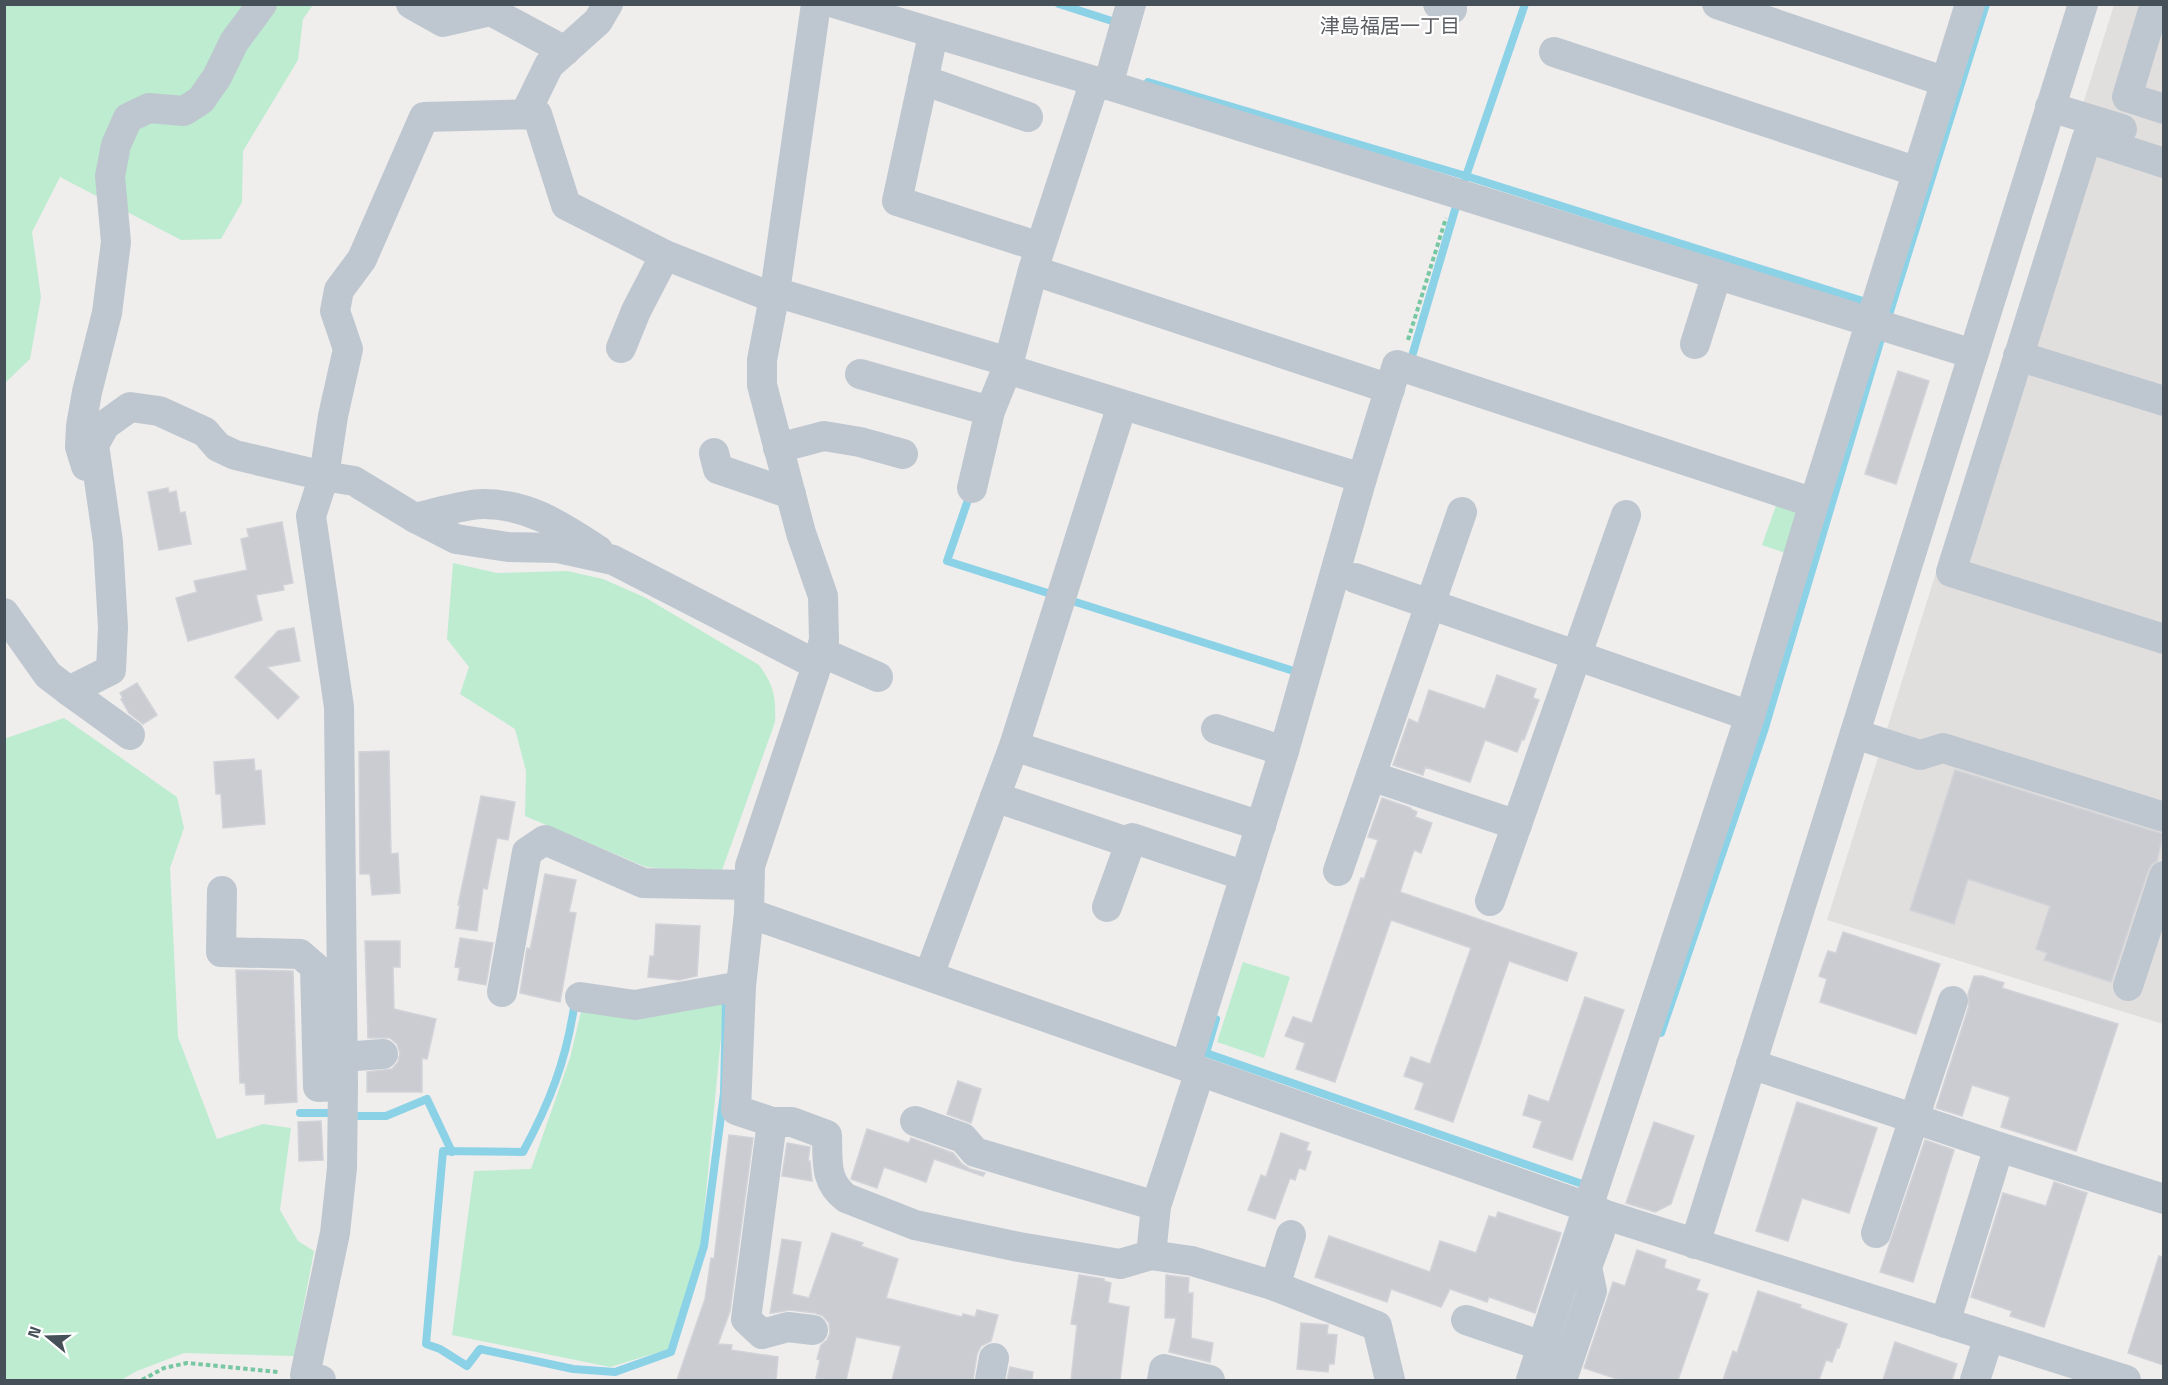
<svg xmlns="http://www.w3.org/2000/svg" width="2168" height="1385" font-family="'Titillium Web','Noto Sans JP',sans-serif">
<style>
.education{fill:#e1dede}
.green{fill:#bdecd0}
.lines{fill:none;stroke-linecap:round;stroke-linejoin:round}
.stream{stroke:#8cd2e7;stroke-width:8}
.building{fill:#caccd2;stroke:#d1d3d8;stroke-width:1.5}
.path{stroke:#77c8a2;stroke-width:4;stroke-dasharray:4.5 3;stroke-linecap:butt}
.minor{stroke:#bec7cf;stroke-width:30}
.labels{text-anchor:middle;dominant-baseline:central;stroke-width:4.5;stroke-linejoin:round;paint-order:stroke}
.neighbourhood-label{font-size:20px;fill:#5a5d62;stroke:#fff}
</style>
<rect width="100%" height="100%" fill="#f0eded"/>
<polygon class="education" points="2114,5 2163,5 2163,1024 1827,920"/>
<g class="green">
<polygon points="5,5 313,5 303,19 298,60 243,151 242,202 221,239 181,240 60,177 32,232 41,297 30,359 5,383"/>
<polygon points="1779,497 1798,503 1791,555 1762,545"/>
<path d="M453 563 497 573 567 571 603 579 646 598 759 665C774 685 776 697 775 722L721 873 646 867 525 816 526 771 515 729 460 694 469 667 447 639Z"/>
<polygon points="64,718 177,797 184,828 170,868 178,1037 217,1139 263,1124 291,1128 280,1210 298,1241 314,1251 294,1356 184,1353 137,1371 121,1380 5,1380 4,739"/>
<polygon points="1243,962 1290,977 1264,1058 1217,1042"/>
<polygon points="718,1003 724,1006 701,1245 669,1349 610,1367 452,1335 474,1171 531,1169 570,1058 581,1012"/>
</g>
<g class="lines">
<g class="stream">
<polyline points="1059,4 1112,21"/>
<polyline points="1148,82 1466,176 1866,302"/>
<polyline points="1465,179 1525,4"/>
<polyline points="1887,321 1986,4"/>
<polyline points="1410,363 1457,203"/>
<polyline points="970,494 947,561 1054,595"/>
<polyline points="1066,599 1300,673"/>
<path d="M717 999 726 1003 724 1093 704 1246 671 1352 615 1372 573 1369 480 1349 467 1366 440 1349 426 1344 443 1151 523 1152C549 1104 566 1061 574 1007L638 1014Z"/>
<polyline points="1216,1019 1206,1053 1588,1186"/>
<polyline points="1661,1033 1764,731 1883,332"/>
<polyline points="300,1113 330,1113"/>
<polyline points="358,1116 386,1116 427,1099 452,1152"/>
</g>
</g>
<g class="building">
<polygon points="1898,371 1929,381 1896,484 1865,474"/>
<polygon points="168,488 169,493 176,491 180,513 185,512 191,544 159,550 148,492"/>
<polygon points="282,522 293,583 283,585 284,590 256,595 262,620 188,641 176,598 197,592 194,581 247,570 241,539 249,537 247,529"/>
<polygon points="294,628 300,661 267,667 299,697 278,719 235,677 278,631"/>
<polygon points="1497,675 1536,689 1533,698 1539,700 1524,740 1522,739 1517,752 1485,740 1470,782 1425,767 1423,775 1393,765 1409,719 1418,723 1429,690 1485,709"/>
<polygon points="137,683 157,715 143,724 129,713 121,699 123,698 120,693"/>
<polygon points="389,751 391,854 398,853 400,893 372,895 370,874 360,874 359,752"/>
<polygon points="254,759 255,771 261,770 265,824 223,828 221,794 216,794 214,762"/>
<polygon points="1955,770 2163,834 2157,861 2152,864 2148,871 2111,982 2044,960 2047,953 2036,949 2050,906 1968,879 1954,924 1910,910"/>
<polygon points="481,796 515,802 508,840 497,838 487,889 483,888 477,931 456,928 460,905 458,905"/>
<polygon points="1382,798 1411,808 1411,809 1417,812 1415,817 1432,823 1421,853 1414,850 1400,892 1577,953 1567,981 1509,961 1453,1122 1415,1109 1424,1083 1404,1076 1411,1057 1430,1064 1471,948 1391,920 1335,1082 1296,1069 1305,1043 1285,1036 1293,1017 1312,1023 1361,878 1364,879 1378,840 1368,837"/>
<polygon points="545,874 576,880 569,912 576,913 560,1002 520,993 527,948 530,949 531,945"/>
<polygon points="656,924 700,926 697,976 679,980 648,977 650,956 654,956"/>
<polygon points="1843,932 1940,964 1916,1034 1820,1002 1827,979 1819,976 1828,951 1836,953"/>
<polygon points="460,938 493,943 486,985 458,980 460,968 455,967"/>
<polygon points="365,941 400,941 400,967 393,967 394,1009 436,1019 427,1059 422,1058 422,1092 367,1092 367,1072 392,1069 398,1062 400,1053 397,1044 390,1038 368,1038"/>
<polygon points="236,970 293,971 297,1102 265,1104 265,1094 246,1095 245,1083 240,1083"/>
<polygon points="1974,976 1982,976 2004,983 2002,988 2118,1024 2076,1151 2001,1127 2010,1097 1972,1085 1962,1116 1936,1108 1969,1006 1968,994"/>
<polygon points="1585,997 1624,1010 1572,1160 1533,1147 1542,1121 1523,1115 1529,1095 1549,1102"/>
<polygon points="958,1081 981,1089 971,1123 947,1114"/>
<polygon points="1797,1102 1877,1128 1849,1213 1802,1198 1788,1241 1756,1231"/>
<polygon points="321,1121 323,1160 299,1161 298,1122"/>
<polygon points="1654,1122 1694,1136 1671,1204 1655,1212 1626,1203"/>
<polygon points="867,1129 909,1143 911,1138 953,1153 962,1164 970,1169 985,1173 983,1176 934,1159 926,1182 884,1167 877,1188 851,1179"/>
<polygon points="1281,1133 1309,1143 1306,1150 1311,1152 1305,1170 1299,1168 1295,1180 1290,1178 1275,1219 1248,1210 1261,1175 1266,1177"/>
<polygon points="729,1135 753,1138 730,1311 718,1344 732,1345 731,1350 778,1357 776,1380 677,1380 705,1299 711,1258 714,1259"/>
<polygon points="1925,1140 1954,1150 1913,1282 1880,1272"/>
<polygon points="787,1143 810,1147 808,1161 810,1161 812,1181 782,1176"/>
<polygon points="2054,1182 2087,1193 2044,1327 2010,1316 2012,1311 1971,1297 2003,1193 2046,1206"/>
<polygon points="1498,1212 1561,1233 1535,1313 1489,1297 1487,1302 1450,1289 1441,1307 1391,1289 1387,1302 1315,1277 1329,1236 1430,1272 1440,1241 1476,1253 1489,1216 1496,1218"/>
<polygon points="832,1233 863,1243 861,1246 898,1259 886,1298 962,1317 963,1314 975,1317 977,1310 998,1315 991,1341 981,1346 977,1354 973,1380 892,1380 901,1346 856,1337 846,1380 827,1380 816,1378 820,1360 817,1359 821,1345 827,1340 830,1333 829,1323 823,1316 815,1313 790,1310 773,1313 770,1313 771,1308 782,1239 801,1242 792,1294 809,1298"/>
<polygon points="1637,1250 1666,1260 1664,1268 1700,1280 1696,1290 1708,1294 1678,1380 1620,1380 1584,1368 1613,1282 1625,1286"/>
<polygon points="2159,1256 2163,1257 2163,1365 2128,1353"/>
<polygon points="1079,1275 1104,1279 1104,1281 1111,1283 1108,1303 1129,1307 1120,1380 1071,1380 1077,1325 1071,1324"/>
<polygon points="1166,1275 1189,1278 1188,1293 1193,1293 1191,1338 1213,1343 1210,1362 1169,1352 1176,1318 1165,1318"/>
<polygon points="1758,1291 1801,1305 1800,1308 1847,1324 1839,1348 1837,1348 1832,1362 1826,1360 1819,1380 1723,1380 1733,1351 1737,1353"/>
<polygon points="1301,1323 1328,1325 1327,1334 1337,1335 1334,1364 1329,1364 1328,1372 1297,1369"/>
<polygon points="1895,1342 1957,1364 1952,1380 1883,1380"/>
<polygon points="1010,1367 1033,1372 1032,1380 1007,1380"/>
</g>
<g class="lines">
<g class="path">
<polyline points="1408,340 1446,218"/>
<polyline points="142,1380 164,1368 187,1363 278,1372"/>
</g>
<g class="minor">
<polyline points="411,4 443,22 491,11 565,51"/>
<polyline points="816,4 775,292 762,360 762,385 801,533 823,596 824,640 817,665"/>
<polyline points="837,4 1108,85 1973,354"/>
<polyline points="1438,4 1452,9"/>
<polyline points="1717,4 1946,82"/>
<polyline points="2155,4 2127,97 2164,109"/>
<polyline points="933,35 897,201 1040,247"/>
<polyline points="1554,52 1918,172"/>
<polyline points="923,80 1028,117"/>
<polyline points="1108,85 1131,4"/>
<polyline points="2050,107 2122,129"/>
<polyline points="525,114 549,65 598,21 608,4"/>
<polyline points="2164,163 2087,138 1951,572 2164,639"/>
<polyline points="1044,274 1390,389"/>
<polyline points="775,292 1009,362"/>
<polyline points="1695,344 1717,274"/>
<polyline points="621,348 636,311 665,255"/>
<polyline points="2018,356 2164,401"/>
<polyline points="1007,369 1362,478"/>
<polyline points="860,374 990,411"/>
<polyline points="778,448 824,436 860,442 903,454"/>
<polyline points="714,453 718,469 791,494"/>
<polyline points="86,466 80,447 81,426 87,392 107,313 116,242 110,176 116,145 128,118 149,108 184,111 201,100 217,77 234,42 262,4"/>
<polyline points="972,488 990,411 1007,369 1033,270 1095,81"/>
<path d="M415 518C434 514 464 504 483 504 529 504 561 526 598 550"/>
<polyline points="1355,578 1750,716"/>
<polyline points="4,613 48,675 69,691 111,670 113,627 108,542 94,445 105,425 130,407 159,411 205,432 218,447 235,455 324,476 333,416 348,349 335,311 339,290 362,259 424,117 537,114 566,205 665,255 774,298"/>
<polyline points="821,652 878,677"/>
<polyline points="69,691 130,735"/>
<polyline points="1216,729 1284,751"/>
<polyline points="1855,734 1920,755 1943,748 2164,817"/>
<polyline points="1014,746 1261,826"/>
<polyline points="1371,776 1517,825"/>
<polyline points="995,797 1130,843"/>
<polyline points="1338,871 1462,512"/>
<polyline points="222,891 221,952 300,954 315,967 318,1087 343,1086"/>
<polyline points="1490,901 1626,515"/>
<polyline points="1107,907 1132,838 1245,876"/>
<path d="M749 913 741 986 736 1110 772 1122H792L827 1135C828 1161 824 1181 846 1198L915 1225 1019 1247 1120 1264 1151 1255 1192 1261 1275 1286 1377 1326 1390 1380"/>
<polyline points="929,975 1014,746 1122,405"/>
<polyline points="2128,986 2164,876"/>
<polyline points="502,992 527,852 545,840 643,883 749,885"/>
<polyline points="580,997 635,1005 741,986"/>
<polyline points="342,1057 383,1054"/>
<polyline points="1751,1064 1999,1147 2164,1199"/>
<polyline points="1186,1065 1284,751 1362,478 1397,365 1814,503"/>
<polyline points="915,1121 963,1138 975,1152 1156,1206"/>
<polyline points="772,1122 746,1319 762,1334 788,1327 813,1330"/>
<polyline points="1876,1233 1953,1001"/>
<polyline points="1695,1244 2083,4"/>
<polyline points="1151,1255 1156,1206 1200,1071"/>
<polyline points="1275,1286 1291,1235"/>
<polyline points="1466,1320 1560,1352"/>
<polyline points="1945,1323 1999,1147"/>
<polyline points="321,1380 305,1375 335,1233 342,1168 343,1086 339,707 311,516 324,476 354,481 415,518 456,539 508,547 558,548 613,560 817,665 750,866 749,913 1587,1207 1606,1215 2126,1380"/>
<polyline points="990,1380 994,1358"/>
<polyline points="1162,1380 1164,1369 1210,1380"/>
<polyline points="1531,1380 1750,716 1814,503 1970,4"/>
<polyline points="1562,1380 1592,1291 1587,1267 1600,1232"/>
<polyline points="1975,1380 1989,1337"/>
</g>
</g>
<g class="labels">
<g class="neighbourhood-label">
<text x="1390" y="25">津島福居一丁目</text>
</g>
</g>
<rect width="2168" height="1385" fill="none" stroke="#465059" stroke-width="12"/>
<g transform="translate(48 1337) rotate(289)" stroke="#ffffff" stroke-width="4.5" paint-order="stroke">
<path d="M0-4.5L10 22L0 15L-10 22Z" fill="#465059"/>
<text y="-9" font-size="16" font-weight="bold" text-anchor="middle" fill="#465059">N</text>
</g>
</svg>
